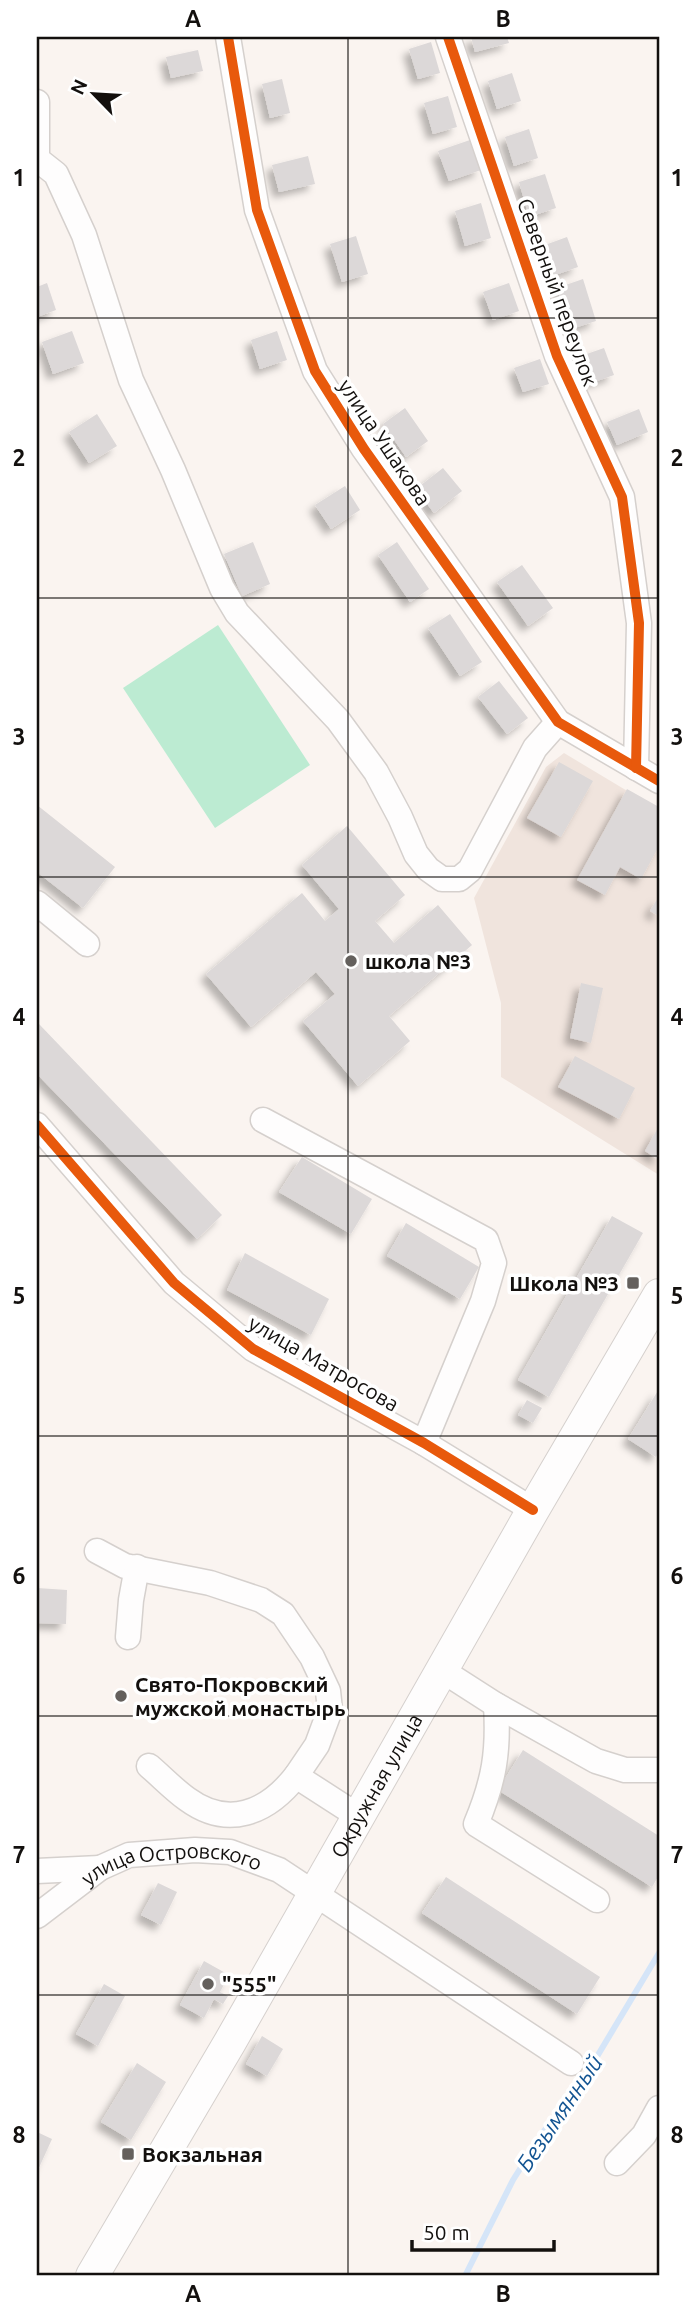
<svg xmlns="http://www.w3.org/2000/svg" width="696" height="2313" font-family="Ubuntu,sans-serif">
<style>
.built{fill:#f0e4dd}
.green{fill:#bcebd2}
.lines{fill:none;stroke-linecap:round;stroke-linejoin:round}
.stream{stroke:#d5e5f8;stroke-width:6}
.building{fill:#dcd8d8;filter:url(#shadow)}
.minor-casing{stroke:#d5d0cd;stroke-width:27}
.major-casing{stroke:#d5d0cd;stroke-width:34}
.minor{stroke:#fefdfd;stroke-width:24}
.major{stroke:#fefdfd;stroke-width:32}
.cycleway-casing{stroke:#fff;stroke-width:15}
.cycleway{stroke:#e8590c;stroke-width:10}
.grid{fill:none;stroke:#13100e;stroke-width:2;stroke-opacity:0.55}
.poi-dot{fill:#64605d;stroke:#fff;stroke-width:2.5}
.labels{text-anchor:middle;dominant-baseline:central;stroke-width:7;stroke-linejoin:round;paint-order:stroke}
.street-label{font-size:21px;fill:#13100e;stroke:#fff}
.poi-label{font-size:21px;font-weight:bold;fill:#13100e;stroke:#fff;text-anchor:start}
.water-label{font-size:23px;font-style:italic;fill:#135492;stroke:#fff}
.neatline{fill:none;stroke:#13100e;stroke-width:2.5}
.grid-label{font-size:23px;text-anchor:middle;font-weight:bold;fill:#13100e}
</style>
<defs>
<filter id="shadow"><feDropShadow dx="-6" dy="6" stdDeviation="3.5" flood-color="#0004"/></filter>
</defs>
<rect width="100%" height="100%" fill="#faf4f0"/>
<polygon class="built" points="564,753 659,810 659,1175 501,1077 501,1003 474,898 546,767"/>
<polygon class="green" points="218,625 310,765 215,828 123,688"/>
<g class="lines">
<polyline class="stream" points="465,2276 513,2180 544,2131 571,2100 659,1953"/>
</g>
<g class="building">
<polygon points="471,37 507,37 509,43 475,52"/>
<polygon points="431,42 440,73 418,79 409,49"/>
<polygon points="198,50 203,71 171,78 166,57"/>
<polygon points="512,73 521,101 497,109 488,81"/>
<polygon points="282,79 290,113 270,118 262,84"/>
<polygon points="448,96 457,127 433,134 424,103"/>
<polygon points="529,129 538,158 514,166 505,137"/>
<polygon points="470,140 481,170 449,181 438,151"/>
<polygon points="308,156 315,184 279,192 272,165"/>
<polygon points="545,174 556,208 529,217 519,182"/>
<polygon points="481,203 491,238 465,246 455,211"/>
<polygon points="356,236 368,274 342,282 330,244"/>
<polygon points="567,237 578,267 555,275 545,245"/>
<polygon points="583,279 596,321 571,329 557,288"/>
<polygon points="47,283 56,310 37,317 37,287"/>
<polygon points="509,283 519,311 493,320 483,292"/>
<polygon points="72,331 84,363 53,374 42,342"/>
<polygon points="277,331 287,360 260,369 251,340"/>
<polygon points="604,348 614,375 591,383 581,356"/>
<polygon points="540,359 549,384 523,392 514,368"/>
<polygon points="405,408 428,441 406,457 383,424"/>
<polygon points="639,409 648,432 617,445 607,422"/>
<polygon points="97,414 117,446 89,463 69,432"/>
<polygon points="443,468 462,491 434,513 416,489"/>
<polygon points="345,486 360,510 331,529 315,505"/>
<polygon points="253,542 270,584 242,596 224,554"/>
<polygon points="397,542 429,589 410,602 378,555"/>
<polygon points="522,565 553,608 528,626 497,582"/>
<polygon points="450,614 482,662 460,676 428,628"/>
<polygon points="499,681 528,718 507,734 478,697"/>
<polygon points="559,762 593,781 561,837 527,818"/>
<polygon points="627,789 659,807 659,846 641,879 620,867 605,895 577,880"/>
<polygon points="37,805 115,867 83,908 37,872"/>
<polygon points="347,826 405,895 375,921 394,943 438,905 472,945 389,1016 410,1041 358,1086 303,1021 335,994 316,972 251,1027 206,974 302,893 325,921 339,909 302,865"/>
<polygon points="659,896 659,916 650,911"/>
<polygon points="581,983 603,988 591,1043 570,1038"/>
<polygon points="39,1024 222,1215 197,1239 37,1074 37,1026"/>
<polygon points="575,1056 635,1088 619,1119 558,1087"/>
<polygon points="659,1126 659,1160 645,1151"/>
<polygon points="302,1157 372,1199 351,1234 279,1192"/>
<polygon points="612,1216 643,1233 549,1397 518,1380"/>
<polygon points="406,1223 479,1267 460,1299 387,1256"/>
<polygon points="245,1253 329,1299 311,1335 227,1290"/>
<polygon points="659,1389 659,1451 656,1457 628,1439"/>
<polygon points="527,1400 542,1408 533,1423 518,1415"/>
<polygon points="37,1588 67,1590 66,1624 37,1623"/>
<polygon points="523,1750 659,1836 659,1875 652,1887 498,1790"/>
<polygon points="446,1877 600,1977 577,2014 422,1913"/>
<polygon points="158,1883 177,1892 161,1925 141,1915"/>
<polygon points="204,1961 229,1975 220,1992 228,1996 223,2004 214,1999 204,2018 180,2005"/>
<polygon points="104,1984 125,1996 98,2046 76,2034"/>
<polygon points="262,2036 283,2049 267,2076 246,2064"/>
<polygon points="137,2063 166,2082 131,2140 101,2122"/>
<polygon points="37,2132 52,2139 37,2172"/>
</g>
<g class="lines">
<g class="minor-casing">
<g id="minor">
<polyline points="228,37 257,210 315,371 364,449 558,722 659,781"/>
<polyline points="448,37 557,356 622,497 639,623 636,768"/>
<polyline points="37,102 37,159 56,174 84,235 131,380 173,470 222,588 237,613 338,720 376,772 400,817 416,854 428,869 442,879 459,879 470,870 535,748 558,722"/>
<polyline points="37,903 87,944"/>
<polyline points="263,1120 486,1240 494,1263 483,1301 424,1443"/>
<polyline points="37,1125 174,1283 253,1349 424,1443 533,1510"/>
<polyline points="97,1551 125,1566 210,1583 261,1600 283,1614 312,1657 328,1691 330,1710 317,1745 296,1776 358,1816"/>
<polyline points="128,1637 131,1600 137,1567"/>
<polyline points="443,1671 496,1705 596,1761 625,1770 659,1770"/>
<path d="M496 1705C499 1752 494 1781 476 1824L597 1900"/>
<path d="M149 1766C162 1777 173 1789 187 1799 228 1829 267 1813 296 1776"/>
<polyline points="37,1871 100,1868"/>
<path id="s1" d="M37 1916 100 1868 129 1855 195 1850 230 1852 279 1870 571 2063"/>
<polyline points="617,2163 644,2135 659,2108"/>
</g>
</g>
<g class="major-casing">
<g id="major">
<path id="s2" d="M92 2276 230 2042 533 1510 659 1295"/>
</g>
</g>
<use href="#minor" class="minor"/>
<use href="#major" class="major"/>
<g class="cycleway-casing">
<g id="cycleway">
<polyline points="228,37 257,210 315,371 364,449 558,722 659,781"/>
<polyline points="448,37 557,356 622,497 639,623 636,768"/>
<polyline points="37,1125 174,1283 253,1349 424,1443 533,1510"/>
</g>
</g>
<use href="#cycleway" class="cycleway"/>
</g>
<path class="grid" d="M348 37V2276M37 318H659M37 598H659M37 877H659M37 1156H659M37 1436H659M37 1716H659M37 1995H659"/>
<g class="poi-dot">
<circle cx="351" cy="961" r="7"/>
<rect x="626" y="1276" width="14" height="14" rx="3.5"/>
<circle cx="121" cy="1696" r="7"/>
<circle cx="208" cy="1984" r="7"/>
<rect x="121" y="2147" width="14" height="14" rx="3.5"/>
</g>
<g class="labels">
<g class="street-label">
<text transform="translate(558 292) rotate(70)">Северный переулок</text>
<text transform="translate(385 442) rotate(56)">улица Ушакова</text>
<text transform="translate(324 1363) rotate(30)">улица Матросова</text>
<text stroke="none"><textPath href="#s2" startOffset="567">Окружная улица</textPath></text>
<text stroke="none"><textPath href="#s1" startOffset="152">улица Островского</textPath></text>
</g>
<g class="poi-label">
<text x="365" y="961">школа №3</text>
<text x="619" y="1283" text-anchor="end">Школа №3</text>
<text x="135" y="1684">Свято-Покровский<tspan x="135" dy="24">мужской монастырь</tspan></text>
<text x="222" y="1984">"555"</text>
<text x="142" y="2154">Вокзальная</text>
</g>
<g class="water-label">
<text transform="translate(559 2113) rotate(-56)">Безымянный</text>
</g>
</g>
<rect width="696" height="2313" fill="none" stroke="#ffffff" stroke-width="77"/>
<g transform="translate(94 94) rotate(295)" stroke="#ffffff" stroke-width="5" paint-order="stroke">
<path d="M0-5L12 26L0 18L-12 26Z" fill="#13100e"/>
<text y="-10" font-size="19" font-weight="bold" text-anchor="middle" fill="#13100e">N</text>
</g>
<path d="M412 2240v10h142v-10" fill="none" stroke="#13100e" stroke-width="3.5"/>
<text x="423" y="2240" font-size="21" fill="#13100e" stroke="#ffffff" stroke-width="5" paint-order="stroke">50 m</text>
<rect x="38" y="38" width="620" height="2236" class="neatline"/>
<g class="grid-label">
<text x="193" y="27">A</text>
<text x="503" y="27">B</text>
<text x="19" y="186">1</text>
<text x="677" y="186">1</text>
<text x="19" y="466">2</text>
<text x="677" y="466">2</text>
<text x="19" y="745">3</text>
<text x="677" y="745">3</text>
<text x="19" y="1025">4</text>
<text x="677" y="1025">4</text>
<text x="19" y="1304">5</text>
<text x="677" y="1304">5</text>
<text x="19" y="1584">6</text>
<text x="677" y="1584">6</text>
<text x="19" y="1863">7</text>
<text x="677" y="1863">7</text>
<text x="19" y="2143">8</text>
<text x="677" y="2143">8</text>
<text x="193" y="2302">A</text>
<text x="503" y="2302">B</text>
</g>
</svg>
